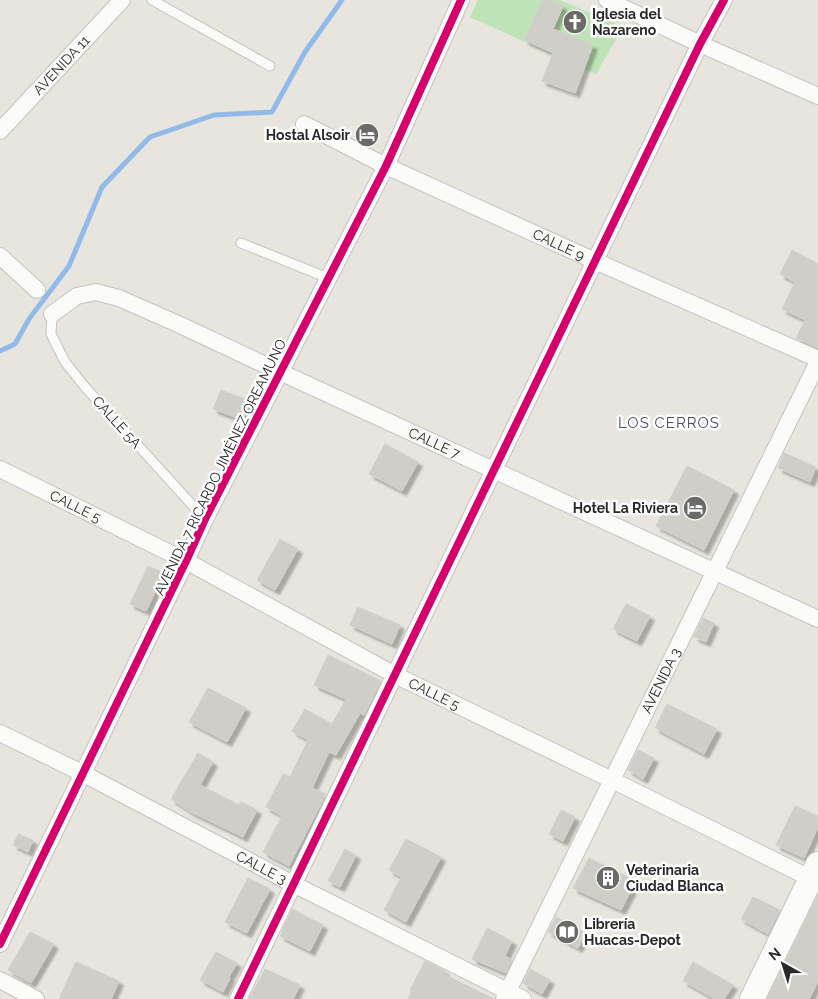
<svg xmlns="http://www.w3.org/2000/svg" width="818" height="999" font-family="Raleway,sans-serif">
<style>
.green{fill:#bee3b6}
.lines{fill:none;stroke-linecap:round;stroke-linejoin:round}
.stream{stroke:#92bae8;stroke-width:5}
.building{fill:#d0cec9;stroke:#d2d0ca;filter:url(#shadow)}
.lane-casing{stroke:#c5c3c3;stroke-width:11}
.street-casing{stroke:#c5c3c3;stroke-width:18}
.secondary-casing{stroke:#c5c3c3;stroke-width:26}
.lane{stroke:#fbfbfa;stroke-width:9}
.street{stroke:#fbfbfa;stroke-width:16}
.secondary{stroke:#fbfbfa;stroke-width:24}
.cycleway-casing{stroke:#fff;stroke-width:11}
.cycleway{stroke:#d6006c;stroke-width:8}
.labels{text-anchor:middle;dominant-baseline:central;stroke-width:5;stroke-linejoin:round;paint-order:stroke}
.poi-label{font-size:14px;font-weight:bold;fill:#282828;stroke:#fff;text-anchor:start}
.street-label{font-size:14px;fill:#282828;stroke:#fff}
.neighbourhood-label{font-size:15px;letter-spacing:1px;fill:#4e4a78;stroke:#fff}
</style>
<defs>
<filter id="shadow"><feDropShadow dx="4.5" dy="4.5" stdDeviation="1" flood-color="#0004"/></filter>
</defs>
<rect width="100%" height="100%" fill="#e7e5de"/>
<polygon class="green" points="478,0 560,0 623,27 596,74 470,17"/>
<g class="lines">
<polyline class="stream" points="0,351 15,344 29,319 69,266 102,187 150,137 214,115 272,112 305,52 342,0"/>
</g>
<g class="building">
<polygon points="543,0 550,0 563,6 553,29 593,45 575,93 542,81 553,53 524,40"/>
<polygon points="792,250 818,264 818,348 796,338 805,320 782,309 795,282 780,274"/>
<polygon points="221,390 250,401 243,420 213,409"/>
<polygon points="385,444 418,462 402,491 369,474"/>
<polygon points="784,453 816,467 810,482 778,468"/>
<polygon points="687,466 734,490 704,550 656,526"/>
<polygon points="280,539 298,549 275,590 257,580"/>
<polygon points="148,566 164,573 146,611 130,604"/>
<polygon points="626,604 650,616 637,641 613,629"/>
<polygon points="358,607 400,625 392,644 350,625"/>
<polygon points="703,618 714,623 706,642 694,637"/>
<polygon points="328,655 381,681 364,715 360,713 336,755 329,752 312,788 326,794 289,866 263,852 282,816 266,807 283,774 290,777 308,740 292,731 305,709 332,724 346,699 314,685"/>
<polygon points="208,688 246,708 227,742 189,722"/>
<polygon points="667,704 717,729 704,754 655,728"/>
<polygon points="638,750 654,758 643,779 628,770"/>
<polygon points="198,753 213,762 200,785 239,805 241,802 257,810 243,837 191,812 171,799"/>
<polygon points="795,806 818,816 818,827 804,858 776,845"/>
<polygon points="561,810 575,817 563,841 549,834"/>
<polygon points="18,834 33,840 28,852 13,845"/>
<polygon points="406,839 441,857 406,922 384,910 401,877 389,870"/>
<polygon points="345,849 356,855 340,887 328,881"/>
<polygon points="589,858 636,881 621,910 573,888"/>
<polygon points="248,878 270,889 247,933 225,922"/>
<polygon points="818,895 818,981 809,999 767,999"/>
<polygon points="753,897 780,910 768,934 741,919"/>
<polygon points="292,909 323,925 310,951 280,936"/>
<polygon points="556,917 586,933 578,948 548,932"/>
<polygon points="487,928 512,941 505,956 512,960 506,973 472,959"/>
<polygon points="30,932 54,944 31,983 8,970"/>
<polygon points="216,952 237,963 229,977 230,978 223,992 200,980"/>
<polygon points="425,961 445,971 443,974 494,999 408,999 412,991 410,990"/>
<polygon points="76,962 119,981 111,999 59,999"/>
<polygon points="693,962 733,985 724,999 715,999 683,981"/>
<polygon points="265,969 300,985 293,999 249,999"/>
<polygon points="530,969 550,980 542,994 523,983"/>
</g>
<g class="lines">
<g class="lane-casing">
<g id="lane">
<polyline points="152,0 270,66"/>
<polyline points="241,243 328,278"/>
<polyline points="52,314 51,334 65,362 85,387 205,519"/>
</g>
</g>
<g class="street-casing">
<g id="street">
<polyline points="607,0 700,44 818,96"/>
<path id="s1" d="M304 124 386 166 595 261 818 359"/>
<path id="s2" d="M0 131 122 0"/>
<polyline points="0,256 37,290"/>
<path id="s3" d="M52 314 77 296 96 292 119 298 178 324 280 372 818 619"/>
<path id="s4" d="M0 469 186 561 395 675 612 780 818 882"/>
<path id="s5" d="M0 733 82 773 293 884 523 999"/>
<polyline points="0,944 186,561 205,519 386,166 461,0"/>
<polyline points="0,980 36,999"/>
<polyline points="238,999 700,44 724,0"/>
<path id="s6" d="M504 999 818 362"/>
</g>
</g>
<g class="secondary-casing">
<polyline id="secondary" points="752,999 818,864"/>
</g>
<use href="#lane" class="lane"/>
<use href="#street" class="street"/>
<use href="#secondary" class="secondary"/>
<g class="cycleway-casing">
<g id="cycleway">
<polyline points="0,944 186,561 205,519 386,166 461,0"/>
<polyline points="238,999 700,44 724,0"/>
</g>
</g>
<use href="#cycleway" class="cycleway"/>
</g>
<defs>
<g id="church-disc" transform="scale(1.25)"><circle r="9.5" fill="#6b6a68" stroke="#fff"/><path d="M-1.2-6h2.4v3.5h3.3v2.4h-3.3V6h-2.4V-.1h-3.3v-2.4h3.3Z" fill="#fff"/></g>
<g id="hotel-disc" transform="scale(1.25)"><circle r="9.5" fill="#6b6a68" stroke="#fff"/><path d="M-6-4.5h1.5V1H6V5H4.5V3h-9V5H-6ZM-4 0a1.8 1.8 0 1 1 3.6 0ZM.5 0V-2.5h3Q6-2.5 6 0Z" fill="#fff"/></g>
<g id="building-disc" transform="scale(1.25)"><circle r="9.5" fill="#6b6a68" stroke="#fff"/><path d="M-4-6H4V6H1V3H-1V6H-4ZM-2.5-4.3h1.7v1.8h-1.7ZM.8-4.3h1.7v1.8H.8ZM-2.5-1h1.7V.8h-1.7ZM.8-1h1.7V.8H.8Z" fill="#fff"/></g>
<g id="library-disc" transform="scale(1.25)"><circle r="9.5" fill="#6b6a68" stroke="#fff"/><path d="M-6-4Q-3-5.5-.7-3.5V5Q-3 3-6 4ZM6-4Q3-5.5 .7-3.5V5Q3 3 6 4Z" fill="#fff"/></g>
</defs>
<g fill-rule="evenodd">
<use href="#church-disc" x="575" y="22"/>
<use href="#hotel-disc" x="367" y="135"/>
<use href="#hotel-disc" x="695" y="508"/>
<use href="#building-disc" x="608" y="878"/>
<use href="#library-disc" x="567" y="932"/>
</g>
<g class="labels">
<g class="poi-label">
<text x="592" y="14">Iglesia del<tspan x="592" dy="16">Nazareno</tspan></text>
<text x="350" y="135" text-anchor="end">Hostal Alsoir</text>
<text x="678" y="508" text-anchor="end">Hotel La Riviera</text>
<text x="626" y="870">Veterinaria<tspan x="626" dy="16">Ciudad Blanca</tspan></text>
<text x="584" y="924">Librería<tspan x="584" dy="16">Huacas-Depot</tspan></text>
</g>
<g class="street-label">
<text stroke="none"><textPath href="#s2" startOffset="90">AVENIDA 11</textPath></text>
<text stroke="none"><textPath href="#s1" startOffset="282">CALLE 9</textPath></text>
<text transform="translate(117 422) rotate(48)">CALLE 5A</text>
<text stroke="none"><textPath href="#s3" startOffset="421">CALLE 7</textPath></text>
<text transform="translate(220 467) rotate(-64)">AVENIDA 7 RICARDO JIMÉNEZ OREAMUNO</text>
<text stroke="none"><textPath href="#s4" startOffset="84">CALLE 5</textPath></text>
<text stroke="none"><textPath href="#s6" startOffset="355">AVENIDA 3</textPath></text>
<text stroke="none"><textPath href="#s4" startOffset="489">CALLE 5</textPath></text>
<text stroke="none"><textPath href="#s5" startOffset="294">CALLE 3</textPath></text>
</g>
<g class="neighbourhood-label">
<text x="669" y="423">LOS CERROS</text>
</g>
</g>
<g transform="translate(783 964) rotate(321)" stroke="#ffffff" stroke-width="4" paint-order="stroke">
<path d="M0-4L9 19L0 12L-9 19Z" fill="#282828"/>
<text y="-8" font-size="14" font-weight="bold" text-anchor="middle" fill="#282828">N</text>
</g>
</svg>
